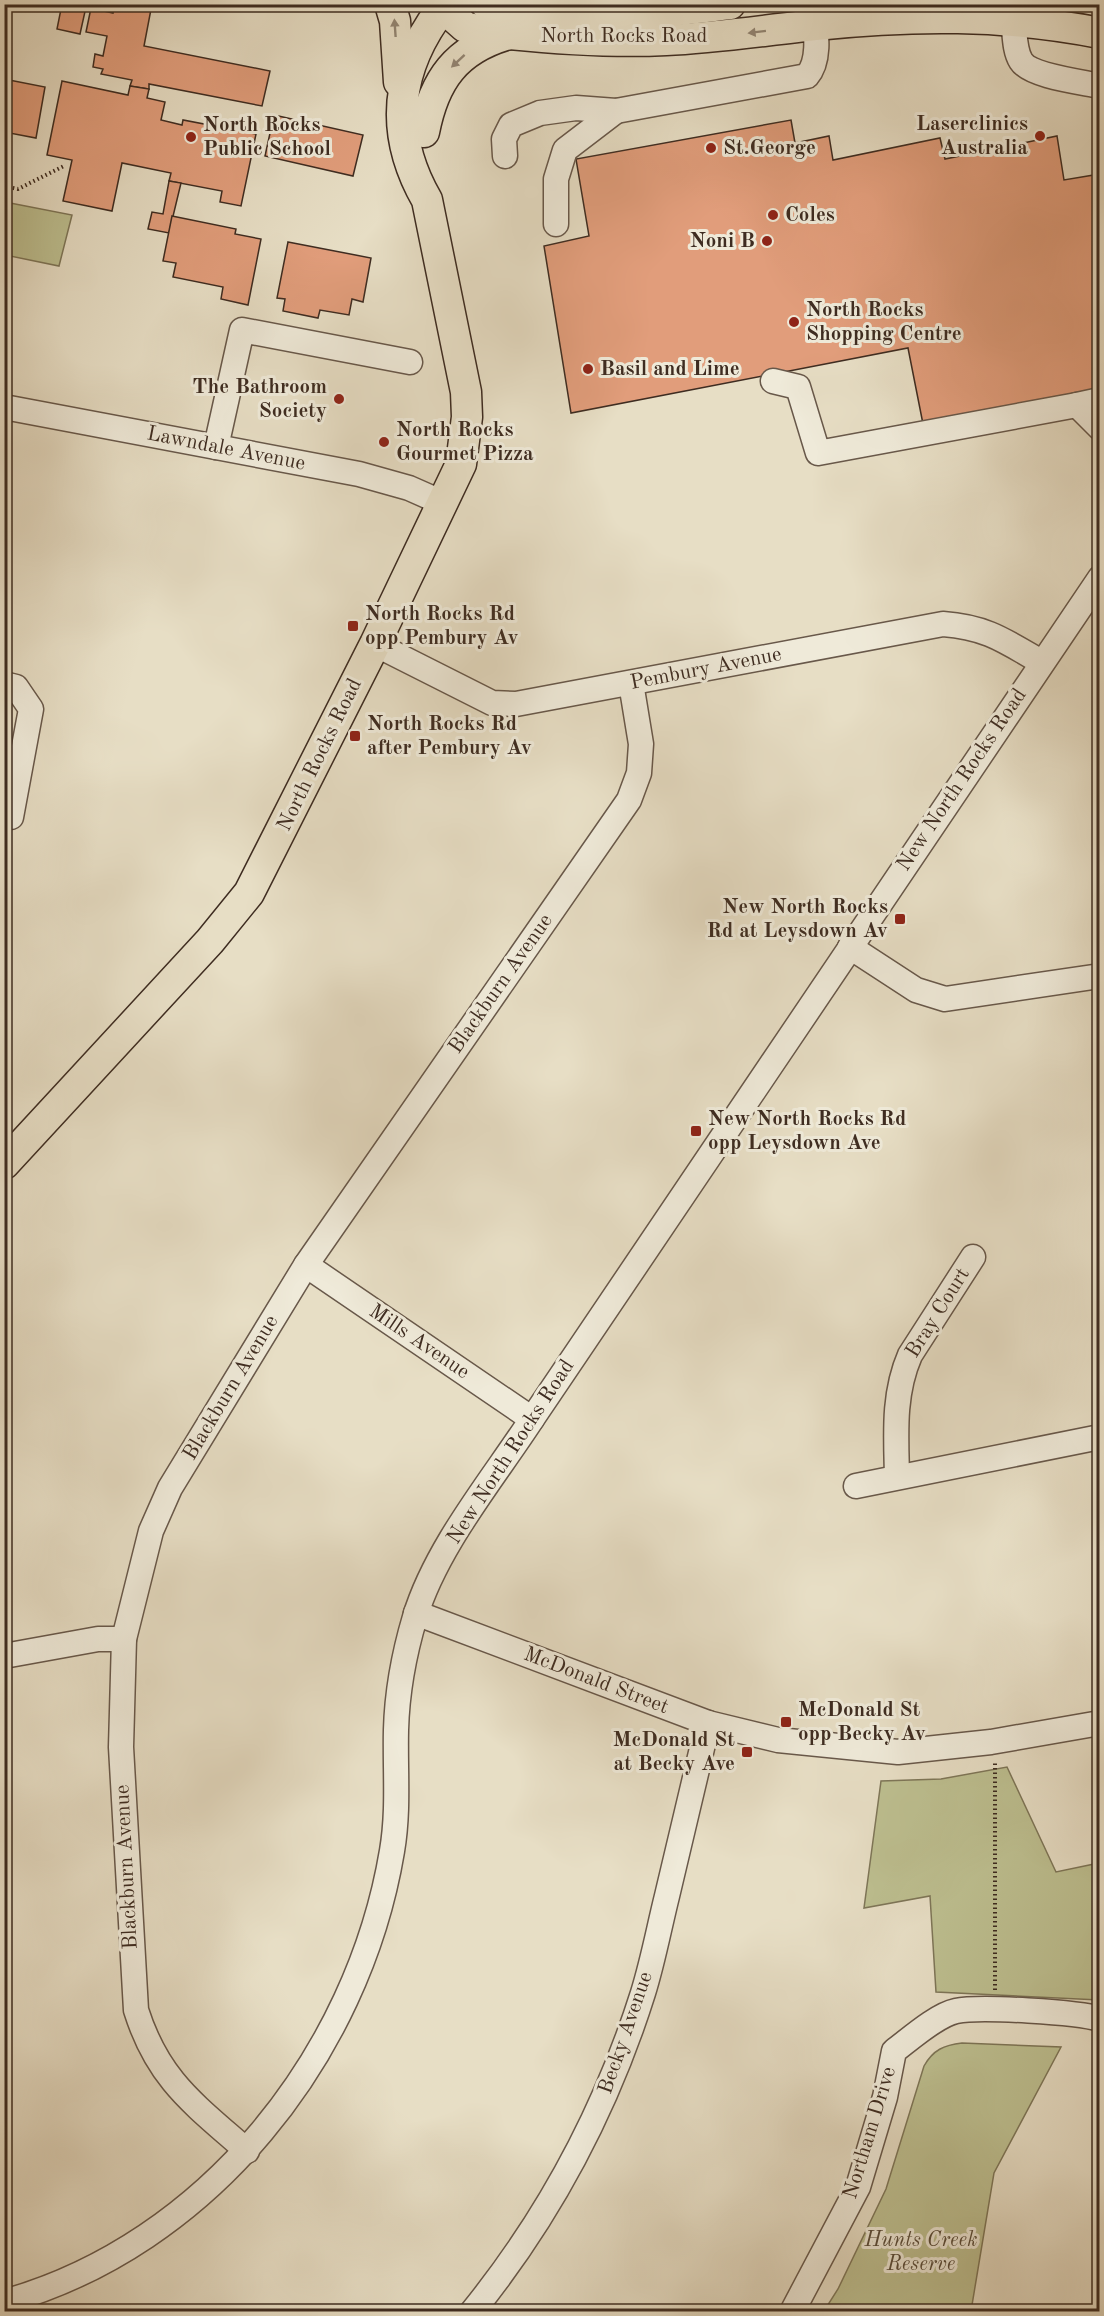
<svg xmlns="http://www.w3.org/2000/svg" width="1104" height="2316" font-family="'Old Standard TT',serif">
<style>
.green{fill:#bdbf90;stroke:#7e7658;stroke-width:1.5}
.building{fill:#e19d7b;stroke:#3e2c21;stroke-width:1.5}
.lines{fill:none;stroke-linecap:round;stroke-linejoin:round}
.minor-casing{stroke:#68584a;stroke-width:27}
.major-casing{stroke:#3e2c21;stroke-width:33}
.path{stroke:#3e2c21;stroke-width:4;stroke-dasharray:1.5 3;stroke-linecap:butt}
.minor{stroke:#efead9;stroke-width:24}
.major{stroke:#e7dec5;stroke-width:30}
.oneway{fill:#928573}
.poi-dot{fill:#8f2418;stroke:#efead9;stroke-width:2}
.labels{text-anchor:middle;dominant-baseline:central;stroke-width:6;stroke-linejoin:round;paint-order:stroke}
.street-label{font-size:21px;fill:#3e2c21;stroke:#efead9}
.poi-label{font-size:21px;font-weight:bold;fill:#3e2c21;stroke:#efead9;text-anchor:start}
.park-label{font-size:21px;font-style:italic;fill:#574937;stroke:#efead9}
</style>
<rect width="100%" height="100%" fill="#e7dec5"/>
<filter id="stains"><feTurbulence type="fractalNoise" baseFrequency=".00333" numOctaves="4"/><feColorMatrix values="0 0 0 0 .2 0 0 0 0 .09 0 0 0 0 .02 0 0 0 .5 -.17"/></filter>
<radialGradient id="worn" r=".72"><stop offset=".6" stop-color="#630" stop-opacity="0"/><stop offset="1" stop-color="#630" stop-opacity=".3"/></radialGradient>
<g class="green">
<polygon points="5,202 72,215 59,266 5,255"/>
<polygon points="1007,1767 1056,1872 1099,1863 1099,2000 936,1992 930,1896 864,1908 881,1781 941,1779"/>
<path d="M962 2043 1061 2047 994 2173 971 2311H824L838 2289 886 2189 924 2066C933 2050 944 2045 962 2043Z"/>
</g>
<g class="building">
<polygon points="62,4 86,7 80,34 57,29"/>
<polygon points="115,4 140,7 141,4 152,4 144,46 270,71 262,106 149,84 149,89 130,86 132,80 101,74 103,69 93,67 95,54 103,56 107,36 86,32 91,8 113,13"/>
<polygon points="180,4 207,4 206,10"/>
<polygon points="4,79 45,87 36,138 4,132"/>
<polygon points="62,81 128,95 130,86 149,89 147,98 165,102 161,120 182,125 183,120 256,134 241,206 220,202 222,191 169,181 171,173 122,163 112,211 63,201 72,160 47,155"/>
<polygon points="274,115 363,135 353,176 265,156"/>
<polygon points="791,120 795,143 829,136 833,160 940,138 945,159 1057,136 1064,180 1100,174 1100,391 924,429 908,348 571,413 544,246 589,236 576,159"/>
<polygon points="169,181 181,183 169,233 148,229 152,212 163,214"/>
<polygon points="172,216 236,229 235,234 261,239 248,305 221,299 223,287 173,277 176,263 163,261"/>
<polygon points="288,242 371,258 363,302 352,299 349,315 320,310 318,318 283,311 285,299 277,298"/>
</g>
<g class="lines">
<g class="minor-casing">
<g id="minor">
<path d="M1013 20C1015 32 1014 50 1021 61 1030 76 1082 82 1100 86"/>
<path d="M505 156 504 139 511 125 540 113 576 108 616 111 807 76C822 59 815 26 813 4"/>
<polyline points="556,224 556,179 565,150 616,111"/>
<polyline points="773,381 798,387 818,453 1077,405"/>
<polyline points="1100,400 1077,405 1100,428"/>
<polyline points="4,407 359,474 409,488 443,503"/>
<polyline points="216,447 242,330 410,362"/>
<path d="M375 644 492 703 516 704 943 624C986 627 1005 641 1041 662"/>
<polyline points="4,684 16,687 31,709 11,817"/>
<polyline points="850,947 916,990 945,999 1100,976"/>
<polyline points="306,1265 532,1419"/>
<path d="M897 1476C896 1434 893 1394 910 1355L973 1257"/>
<polyline points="856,1486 1100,1437"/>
<polyline points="416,1613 708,1723 778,1740 898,1752 991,1742 1100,1723"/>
<polyline points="4,1656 98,1639 124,1639"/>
<path d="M247 2151C194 2104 158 2080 136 2010L121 1747 124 1639 151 1531 170 1488 306 1265 629 800 639 773 641 744 631 683"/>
<path d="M4 2302C208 2245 358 2055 392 1851 399 1810 395 1771 396 1730 397 1691 404 1654 415 1617 436 1547 493 1479 532 1419L1100 578"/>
<path d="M472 2312C549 2217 606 2110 643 1993 653 1961 659 1928 667 1896 681 1838 694 1781 708 1723"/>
<path d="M792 2312 858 2187 885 2097 894 2051C910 2039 937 2015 956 2011 979 2006 1078 2012 1100 2019"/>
</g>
</g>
<g class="major-casing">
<g id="major">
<polyline points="390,4 395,21 399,82"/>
<path d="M439 4 465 27 481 31C542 38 605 43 666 40 716 38 766 30 815 25 913 15 1003 14 1100 33"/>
<path d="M486 4C567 30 648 13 730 4"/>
<path d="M424 132C434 80 456 49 509 34"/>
<path d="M4 1164 210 941 249 893 375 644 461 464 467 417 466 392 427 200C388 132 396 68 443 7L456 4"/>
</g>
</g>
<g class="path">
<polyline points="4,186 18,189 64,166"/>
<polyline points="995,1990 995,1761"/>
</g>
<use href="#minor" class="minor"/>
<use href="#major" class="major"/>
</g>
<defs><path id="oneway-solid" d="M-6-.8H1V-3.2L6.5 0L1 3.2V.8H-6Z" transform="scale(1.5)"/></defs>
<g class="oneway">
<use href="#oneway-solid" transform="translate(395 28) rotate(-94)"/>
<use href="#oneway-solid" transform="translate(757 32) rotate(173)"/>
<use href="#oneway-solid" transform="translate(458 61) rotate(137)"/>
</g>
<g class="poi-dot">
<circle cx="1040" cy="136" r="6"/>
<circle cx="191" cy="137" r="6"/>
<circle cx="711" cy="148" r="6"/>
<circle cx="773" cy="215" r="6"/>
<circle cx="767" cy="241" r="6"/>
<circle cx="794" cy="322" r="6"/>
<circle cx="588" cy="369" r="6"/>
<circle cx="339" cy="399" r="6"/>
<circle cx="384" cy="442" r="6"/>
<rect x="347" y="620" width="12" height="12" rx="3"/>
<rect x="349" y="730" width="12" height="12" rx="3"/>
<rect x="894" y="913" width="12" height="12" rx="3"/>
<rect x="690" y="1125" width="12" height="12" rx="3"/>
<rect x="780" y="1716" width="12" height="12" rx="3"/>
<rect x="741" y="1746" width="12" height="12" rx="3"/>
</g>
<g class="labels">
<g class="street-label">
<text x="624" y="36">North Rocks Road</text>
<text transform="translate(226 449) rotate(11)">Lawndale Avenue</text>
<text transform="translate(706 669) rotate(-11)">Pembury Avenue</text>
<text transform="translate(320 755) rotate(-64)">North Rocks Road</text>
<text transform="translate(962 780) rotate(-56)">New North Rocks Road</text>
<text transform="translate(501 984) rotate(-55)">Blackburn Avenue</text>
<text transform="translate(938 1313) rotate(-58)">Bray Court</text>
<text transform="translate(419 1342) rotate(34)">Mills Avenue</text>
<text transform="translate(231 1388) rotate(-59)">Blackburn Avenue</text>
<text transform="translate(511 1452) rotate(-57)">New North Rocks Road</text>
<text transform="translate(596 1681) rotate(21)">McDonald Street</text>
<text transform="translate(127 1867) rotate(-93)">Blackburn Avenue</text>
<text transform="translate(626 2033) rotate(-71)">Becky Avenue</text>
<text transform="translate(870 2133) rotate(-73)">Northam Drive</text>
</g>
<g class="poi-label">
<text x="1028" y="124" text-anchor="end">Laserclinics<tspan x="1028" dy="24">Australia</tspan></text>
<text x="203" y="125">North Rocks<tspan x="203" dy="24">Public School</tspan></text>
<text x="723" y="148">St.George</text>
<text x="785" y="215">Coles</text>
<text x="755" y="241" text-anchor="end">Noni B</text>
<text x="806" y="310">North Rocks<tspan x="806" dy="24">Shopping Centre</tspan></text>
<text x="600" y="369">Basil and Lime</text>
<text x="327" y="387" text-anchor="end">The Bathroom<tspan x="327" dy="24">Society</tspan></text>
<text x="396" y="430">North Rocks<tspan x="396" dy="24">Gourmet Pizza</tspan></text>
<text x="365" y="614">North Rocks Rd<tspan x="365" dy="24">opp Pembury Av</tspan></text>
<text x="367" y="724">North Rocks Rd<tspan x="367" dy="24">after Pembury Av</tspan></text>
<text x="888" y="907" text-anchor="end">New North Rocks<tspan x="888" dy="24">Rd at Leysdown Av</tspan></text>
<text x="708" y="1119">New North Rocks Rd<tspan x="708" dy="24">opp Leysdown Ave</tspan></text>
<text x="798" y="1710">McDonald St<tspan x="798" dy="24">opp Becky Av</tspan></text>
<text x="735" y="1740" text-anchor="end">McDonald St<tspan x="735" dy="24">at Becky Ave</tspan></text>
</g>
<g class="park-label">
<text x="921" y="2240">Hunts Creek<tspan x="921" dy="24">Reserve</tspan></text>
</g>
</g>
<rect width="1104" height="2316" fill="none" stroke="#e7dec5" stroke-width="24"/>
<rect x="6" y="6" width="1092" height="2304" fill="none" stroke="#3e2c21" stroke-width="3"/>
<rect x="12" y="12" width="1080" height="2292" fill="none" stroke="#3e2c21" stroke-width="1.5"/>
<rect width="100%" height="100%" filter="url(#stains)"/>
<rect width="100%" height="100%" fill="url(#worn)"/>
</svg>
